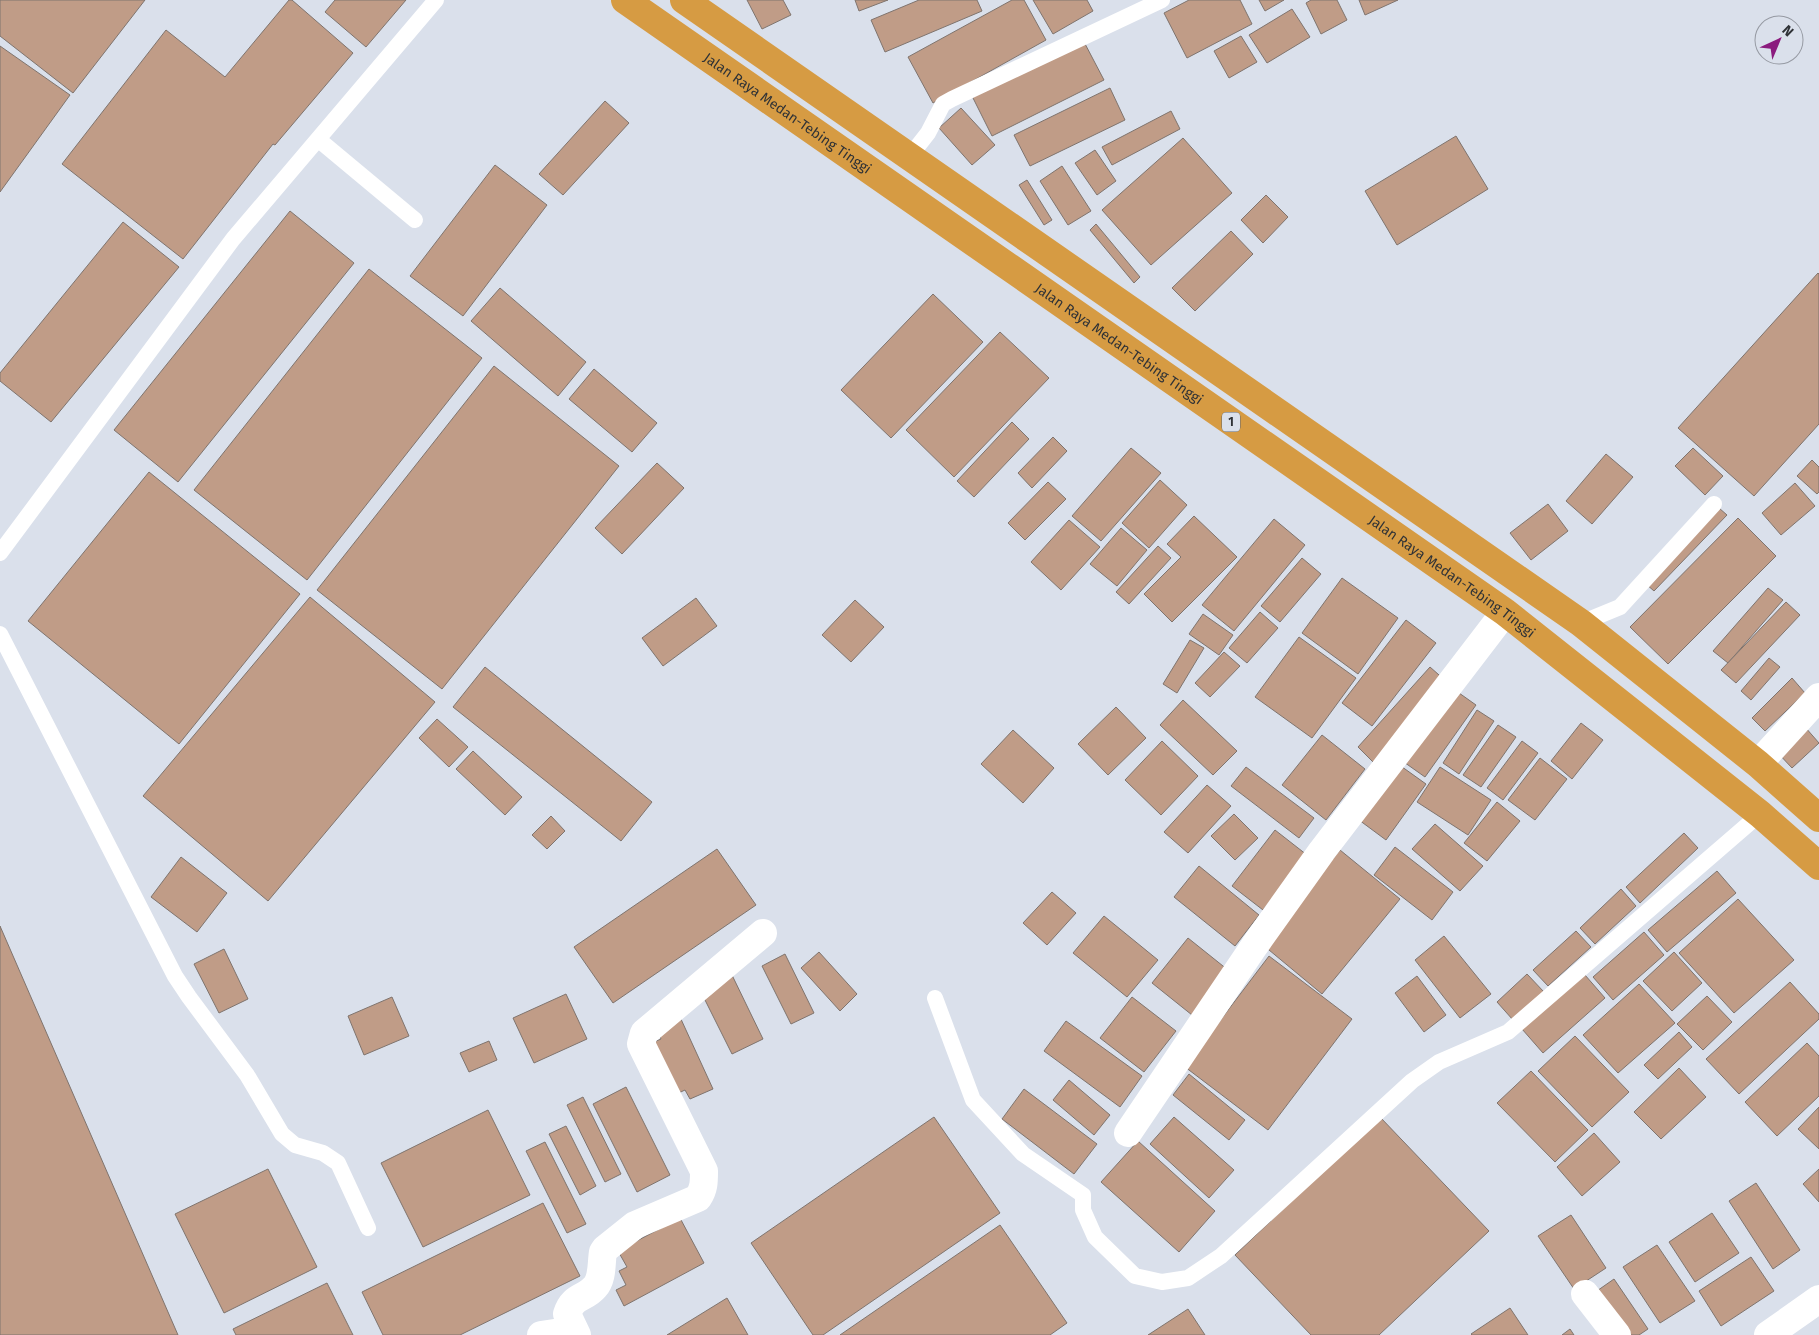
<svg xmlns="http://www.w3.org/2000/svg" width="1819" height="1335" font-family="'Fira Sans',sans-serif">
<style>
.building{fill:#c09c87;stroke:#7f746e}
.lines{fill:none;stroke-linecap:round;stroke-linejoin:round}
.lane{stroke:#fff;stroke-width:16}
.street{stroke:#fff;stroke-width:28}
.highway{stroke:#d69b43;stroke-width:28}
.labels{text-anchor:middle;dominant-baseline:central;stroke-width:5;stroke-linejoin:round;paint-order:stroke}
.shield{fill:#dae0eb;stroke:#62666c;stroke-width:1}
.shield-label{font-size:12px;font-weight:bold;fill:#2f3236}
.street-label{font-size:14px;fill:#2f3236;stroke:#dae0eb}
</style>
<rect width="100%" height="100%" fill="#dae0eb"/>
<g class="building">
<polygon points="0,0 145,0 73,93 0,36"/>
<polygon points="289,0 292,0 353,53 275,145 273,144 183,259 62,164 166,30 225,77"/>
<polygon points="335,0 406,0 366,47 325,12"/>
<polygon points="747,0 783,0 791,15 762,29"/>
<polygon points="855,0 888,0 859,11"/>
<polygon points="919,0 977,0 982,11 885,52 871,20"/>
<polygon points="1012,0 1024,0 1046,40 933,103 908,57"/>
<polygon points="1033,0 1087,0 1093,11 1053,34"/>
<polygon points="1189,0 1240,0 1252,24 1187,58 1164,13"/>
<polygon points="1259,0 1284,0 1265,11"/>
<polygon points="1311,0 1337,0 1347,20 1321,34 1306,3"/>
<polygon points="1359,0 1398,0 1365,15"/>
<polygon points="1292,9 1310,37 1267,63 1249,35"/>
<polygon points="1241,36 1257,62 1229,78 1214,51"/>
<polygon points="1083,40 1104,80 992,136 972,96"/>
<polygon points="0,46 70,95 0,192"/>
<polygon points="1110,88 1125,120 1030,166 1014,135"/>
<polygon points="605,101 629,123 563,195 539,174"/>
<polygon points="961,108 995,145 972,165 939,128"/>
<polygon points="1171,111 1180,129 1112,165 1102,147"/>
<polygon points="1456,136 1488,189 1397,245 1365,191"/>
<polygon points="1183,138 1232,193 1151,265 1102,210"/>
<polygon points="1095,150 1116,181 1097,195 1075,163"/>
<polygon points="495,165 547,205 463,316 410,276"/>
<polygon points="1062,166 1091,211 1068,225 1040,181"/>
<polygon points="1027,180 1052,220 1044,225 1019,185"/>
<polygon points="1266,195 1288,217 1263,243 1241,220"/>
<polygon points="290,211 354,263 178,482 114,430"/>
<polygon points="123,222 179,267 51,422 0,381 0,373"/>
<polygon points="1096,224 1140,277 1134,283 1090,230"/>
<polygon points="1231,231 1253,254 1195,311 1172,288"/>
<polygon points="369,269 482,358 307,580 194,490"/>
<polygon points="1818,273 1819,274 1819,424 1754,496 1678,428"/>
<polygon points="500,288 586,362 558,396 471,321"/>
<polygon points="933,294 983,342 891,438 841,390"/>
<polygon points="1000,332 1049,378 954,477 906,430"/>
<polygon points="494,366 619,466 442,689 317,590"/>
<polygon points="594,369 657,423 632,452 569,399"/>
<polygon points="1012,422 1029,439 974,497 957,481"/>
<polygon points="1053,437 1067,451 1032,488 1018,473"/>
<polygon points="1131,448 1161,473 1101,541 1072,516"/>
<polygon points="1693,448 1723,476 1705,495 1675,466"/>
<polygon points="1606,454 1633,477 1592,524 1566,501"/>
<polygon points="1812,460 1819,467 1819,492 1817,494 1797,476"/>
<polygon points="657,463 684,488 622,554 595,528"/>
<polygon points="149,472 300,594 179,744 28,621"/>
<polygon points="1160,480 1187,505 1149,548 1122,523"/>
<polygon points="1048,482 1066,499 1025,540 1008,523"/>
<polygon points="1795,483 1815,506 1781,535 1762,513"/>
<polygon points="1548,504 1568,531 1531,560 1510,533"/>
<polygon points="1719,508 1727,515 1654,591 1646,584"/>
<polygon points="1194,516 1237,557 1172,622 1144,594 1181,557 1167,544"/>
<polygon points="1738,518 1776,556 1668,664 1630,627"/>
<polygon points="1274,519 1305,545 1234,631 1202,605"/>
<polygon points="1069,520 1100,547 1061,590 1031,562"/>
<polygon points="1121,528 1147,550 1117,586 1090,564"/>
<polygon points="1158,546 1171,558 1129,604 1116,592"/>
<polygon points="1302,558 1321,574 1280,622 1261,606"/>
<polygon points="1342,578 1398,618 1358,674 1302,633"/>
<polygon points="1768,588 1783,600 1728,663 1713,651"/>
<polygon points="310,597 435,702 268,901 143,796"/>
<polygon points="696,598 717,626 663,666 642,638"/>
<polygon points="855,600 884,627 851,662 822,635"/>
<polygon points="1786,602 1800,615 1736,683 1721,670"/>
<polygon points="1260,612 1278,628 1247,663 1229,648"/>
<polygon points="1203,614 1233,635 1219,655 1189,634"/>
<polygon points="1406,620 1436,643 1372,726 1342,703"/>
<polygon points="1299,637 1356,678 1312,738 1255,697"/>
<polygon points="1190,640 1204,648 1177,693 1163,684"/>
<polygon points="1224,652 1240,666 1210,697 1195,683"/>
<polygon points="1769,658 1780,667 1751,700 1741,691"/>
<polygon points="485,667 652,802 621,841 453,707"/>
<polygon points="1430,667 1447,682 1374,763 1358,747"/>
<polygon points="1792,678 1805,693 1765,731 1752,718"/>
<polygon points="1452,688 1476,705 1425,777 1401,760"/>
<polygon points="1183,700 1237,751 1213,775 1160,725"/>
<polygon points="1116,707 1146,738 1108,775 1078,744"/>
<polygon points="1477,710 1494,721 1459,774 1443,763"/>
<polygon points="437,719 468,747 449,767 419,738"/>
<polygon points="1581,723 1603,740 1572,779 1551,761"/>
<polygon points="1498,725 1516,737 1481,787 1463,775"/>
<polygon points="1805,727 1819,743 1792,768 1777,752"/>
<polygon points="1013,730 1054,768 1023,803 981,764"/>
<polygon points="1322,735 1365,769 1326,820 1282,785"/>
<polygon points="1162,741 1198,776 1161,815 1125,780"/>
<polygon points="1522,741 1538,753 1503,800 1487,788"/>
<polygon points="473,751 522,797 505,815 456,769"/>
<polygon points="1540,758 1567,779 1535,820 1508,800"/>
<polygon points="1398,764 1426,784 1386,840 1359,820"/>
<polygon points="1246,767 1314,818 1299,838 1231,786"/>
<polygon points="1440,767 1491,800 1468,835 1417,802"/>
<polygon points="1207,785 1231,806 1188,853 1164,832"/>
<polygon points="1497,802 1520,821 1487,861 1464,843"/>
<polygon points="1234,814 1258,838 1235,860 1211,836"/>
<polygon points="551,816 565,831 547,849 532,835"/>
<polygon points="1435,824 1483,866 1460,891 1412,849"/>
<polygon points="1275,830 1307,855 1263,910 1232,886"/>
<polygon points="1684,833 1698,848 1640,903 1626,887"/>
<polygon points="1395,847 1453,892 1432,920 1374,875"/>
<polygon points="717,849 756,905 613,1003 574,947"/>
<polygon points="1340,850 1400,899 1322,994 1263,945"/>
<polygon points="181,857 227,893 197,932 151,897"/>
<polygon points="1199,866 1259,915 1235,946 1174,897"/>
<polygon points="1717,871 1736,893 1667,952 1648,930"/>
<polygon points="1621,889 1636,906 1595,944 1580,928"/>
<polygon points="1052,892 1076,913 1047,945 1023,923"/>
<polygon points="1738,899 1794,960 1734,1013 1679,953"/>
<polygon points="1104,916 1158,960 1127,997 1073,953"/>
<polygon points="0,926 178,1335 0,1335"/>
<polygon points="1576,931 1591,947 1548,986 1533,970"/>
<polygon points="1644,932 1664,955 1613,1000 1593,977"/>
<polygon points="1444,936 1491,994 1460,1018 1415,960"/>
<polygon points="1188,938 1228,970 1192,1015 1152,983"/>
<polygon points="224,949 248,999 219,1013 194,964"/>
<polygon points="819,952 857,994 840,1011 801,968"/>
<polygon points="1674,952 1702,983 1672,1011 1643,981"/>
<polygon points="785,954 814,1013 791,1024 762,966"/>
<polygon points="1269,956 1352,1019 1268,1130 1185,1067"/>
<polygon points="731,973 763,1039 732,1054 699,988"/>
<polygon points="1527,974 1544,992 1513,1020 1497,1002"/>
<polygon points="1585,975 1605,998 1543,1053 1522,1029"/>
<polygon points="1417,976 1446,1015 1424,1032 1395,993"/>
<polygon points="1790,982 1819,1014 1819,1019 1739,1094 1706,1059"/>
<polygon points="1639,984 1675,1023 1618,1073 1583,1035"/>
<polygon points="566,994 587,1039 534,1063 513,1018"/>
<polygon points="1707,996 1732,1022 1703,1050 1677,1024"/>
<polygon points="392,997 409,1036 364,1055 348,1016"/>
<polygon points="1132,997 1176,1031 1144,1072 1100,1038"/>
<polygon points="680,1017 713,1089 690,1099 685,1090 670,1097 647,1045 661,1039 656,1027"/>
<polygon points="1066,1021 1142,1076 1120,1107 1044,1051"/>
<polygon points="1679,1032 1692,1047 1658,1079 1644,1065"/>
<polygon points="1575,1036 1629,1092 1592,1127 1538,1071"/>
<polygon points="489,1041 497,1060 469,1072 460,1053"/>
<polygon points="1807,1043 1819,1056 1819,1096 1777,1136 1745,1102"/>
<polygon points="1679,1068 1706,1097 1661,1139 1634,1112"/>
<polygon points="1531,1071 1588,1130 1555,1162 1497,1103"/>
<polygon points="1189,1074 1245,1120 1229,1140 1173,1095"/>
<polygon points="1069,1080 1110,1115 1094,1135 1053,1100"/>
<polygon points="626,1087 670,1175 637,1192 593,1104"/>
<polygon points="1024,1089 1097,1144 1074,1174 1002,1119"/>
<polygon points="583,1097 621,1174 605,1182 567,1105"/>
<polygon points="1819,1107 1819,1149 1798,1129"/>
<polygon points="488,1110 530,1195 423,1247 381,1163"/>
<polygon points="934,1117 1000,1213 823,1335 813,1335 751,1243"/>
<polygon points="1174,1117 1234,1170 1209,1198 1150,1144"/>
<polygon points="1380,1117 1489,1231 1379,1335 1311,1335 1235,1255"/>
<polygon points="566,1126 596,1186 580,1195 549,1134"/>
<polygon points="1594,1133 1620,1162 1582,1196 1557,1167"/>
<polygon points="1138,1141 1215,1211 1179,1252 1101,1182"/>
<polygon points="545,1142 586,1224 567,1233 526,1151"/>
<polygon points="268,1169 317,1267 224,1313 175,1214"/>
<polygon points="1819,1169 1819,1202 1803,1184"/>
<polygon points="1756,1183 1800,1250 1773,1269 1729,1201"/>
<polygon points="543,1203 580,1276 460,1335 383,1335 362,1292"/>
<polygon points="1712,1213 1739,1253 1695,1282 1669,1242"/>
<polygon points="1571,1215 1606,1268 1574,1289 1538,1236"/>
<polygon points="680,1218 704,1263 624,1306 616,1290 626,1285 619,1271 627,1267 618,1251"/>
<polygon points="1000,1225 1067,1323 1050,1335 840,1335"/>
<polygon points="1657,1245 1695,1301 1660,1323 1623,1267"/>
<polygon points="1751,1257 1774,1291 1721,1326 1699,1291"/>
<polygon points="1614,1279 1648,1329 1639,1335 1622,1335 1594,1293"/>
<polygon points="327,1283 353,1335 236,1335 233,1329"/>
<polygon points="727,1298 748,1335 667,1335"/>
<polygon points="1510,1308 1528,1335 1472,1335 1471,1334"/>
<polygon points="1188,1309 1205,1335 1148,1335"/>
<polygon points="1570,1329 1574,1335 1562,1335"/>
</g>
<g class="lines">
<g class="lane">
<polyline points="319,140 415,220"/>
<polyline points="910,156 928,133 943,104 952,99 1162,0"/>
<polyline points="0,553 233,239 436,0"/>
<polyline points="1581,623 1620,607 1714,504"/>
<polyline points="0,634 175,976 189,997 247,1075 282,1134 295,1145 323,1153 338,1163 368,1228"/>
<polyline points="935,998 973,1100 1023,1154 1083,1195 1083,1210 1095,1237 1135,1276 1162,1282 1188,1278 1221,1256 1412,1081 1439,1062 1508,1032 1760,814"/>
</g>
<g class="street">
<polyline points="1758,764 1819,697"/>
<polyline points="1128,1133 1255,945 1322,851 1505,612"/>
<polyline points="1585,1294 1617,1335"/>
<polyline points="541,1335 574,1330"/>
<path d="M577 1335 567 1314C573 1295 585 1299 595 1287 603 1278 601 1263 603 1252L605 1249 635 1225 698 1198C704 1189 704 1182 704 1171L641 1044 644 1033 763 933"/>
<polyline points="1768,1335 1819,1299"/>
</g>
<g class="highway">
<path id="s1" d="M625 0 1505 612 1760 814 1819 866"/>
<polyline points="684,0 1581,623 1758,764 1819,818"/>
</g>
</g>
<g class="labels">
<rect class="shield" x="1222" y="412.5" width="18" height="19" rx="4"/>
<g class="shield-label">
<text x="1231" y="422">1</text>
</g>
<g class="street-label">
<text stroke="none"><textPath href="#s1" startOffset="198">Jalan Raya Medan-Tebing Tinggi</textPath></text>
<text stroke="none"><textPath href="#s1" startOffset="602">Jalan Raya Medan-Tebing Tinggi</textPath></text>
<text stroke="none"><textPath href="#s1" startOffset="1008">Jalan Raya Medan-Tebing Tinggi</textPath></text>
</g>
</g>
<g transform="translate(1779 40) rotate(44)"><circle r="24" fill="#dae0eb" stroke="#969aa3"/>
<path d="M0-4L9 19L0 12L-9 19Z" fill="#8b1b7e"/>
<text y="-8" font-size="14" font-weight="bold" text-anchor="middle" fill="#2f3236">N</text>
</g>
</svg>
